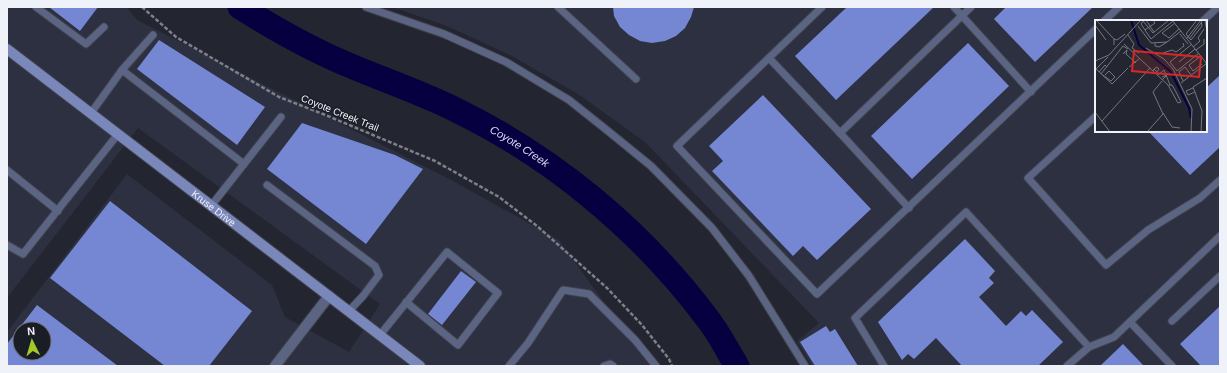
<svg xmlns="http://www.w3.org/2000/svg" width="1227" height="373" font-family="Arial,sans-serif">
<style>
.built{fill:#2c3040;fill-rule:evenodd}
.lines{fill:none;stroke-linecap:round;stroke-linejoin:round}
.river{stroke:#070040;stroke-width:25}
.building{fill:#7587d2;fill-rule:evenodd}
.lane-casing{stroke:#40434c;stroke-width:9}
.street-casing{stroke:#40434c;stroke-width:12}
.secondary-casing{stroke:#40434c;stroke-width:12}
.path{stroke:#7e8089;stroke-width:2.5;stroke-dasharray:4 2;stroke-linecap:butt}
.lane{stroke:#5c6484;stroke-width:7}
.street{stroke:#5c6484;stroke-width:10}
.secondary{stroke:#7a87ba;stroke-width:10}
.labels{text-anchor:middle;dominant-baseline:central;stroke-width:3;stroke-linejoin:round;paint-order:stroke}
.street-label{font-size:10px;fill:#f0f2f9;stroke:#1a1c26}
.water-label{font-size:11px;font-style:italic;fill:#d4daef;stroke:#1a1c26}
.inset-river{fill:none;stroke:#070040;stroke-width:2}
.inset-road{fill:none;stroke:#757880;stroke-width:1}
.view{fill:#d62828;fill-opacity:0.15;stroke:#d62828;stroke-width:2}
.inset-edge{fill:none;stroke:#f0f2f9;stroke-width:2}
</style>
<rect width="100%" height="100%" fill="#232630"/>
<g class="built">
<path d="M7 7H126L137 20 455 182 559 240 650 366H7V332L127 174 272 285 285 317 349 352 380 304 138 128 7 298ZM20 329H44V353H20Z"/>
<path d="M392 7H1213L1220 15V366H812L797 341 819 323 645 142 578 94 510 55 447 26ZM1096 21H1206V131H1096Z"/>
</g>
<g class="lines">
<path class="river" id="s1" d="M240 7C275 29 312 50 351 66 384 80 419 92 452 108 552 156 641 230 707 318 719 333 727 350 737 366"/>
</g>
<g class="building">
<polygon points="49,7 98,7 80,31"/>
<polygon points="613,7 694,7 691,17 685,28 676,36 665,41 652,43 640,41 629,35 620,27 614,16"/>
<polygon points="847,7 934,7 836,100 795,56"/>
<polygon points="1006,7 1093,7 1035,62 994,19"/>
<polygon points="159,40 265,107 237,145 137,69"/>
<polygon points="968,43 1009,86 912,179 871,136"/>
<polygon points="1220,75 1220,147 1190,175 1148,131 1206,131 1206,88"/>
<polygon points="763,95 871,209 817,260 803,246 793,256 712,171 723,161 709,146"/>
<polygon points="302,123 395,155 423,169 366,244 267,169"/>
<polygon points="110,201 252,311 209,366 165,366 50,278"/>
<polygon points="965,239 995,271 989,278 994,283 979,297 1006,326 1021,311 1026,316 1032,310 1063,342 1038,366 962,366 936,338 914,359 908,354 902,360 878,322"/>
<polygon points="461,271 476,282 442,325 428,314"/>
<path d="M37 305 118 366H7V344ZM20 329H44V353H20Z"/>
<polygon points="1220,306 1220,366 1201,366 1180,344"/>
<polygon points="826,326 830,332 835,329 858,366 815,366 800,342"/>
<polygon points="1123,344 1144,366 1100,366"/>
</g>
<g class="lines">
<g class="lane-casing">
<g id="lane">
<polyline points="36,7 86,44 104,27"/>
<polyline points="366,7 444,34 506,62 569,100 608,131 651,166 712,228 749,276 805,366"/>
<polyline points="558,7 636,79"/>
<polyline points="822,7 677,146 817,294 1096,29"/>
<polyline points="954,7 1031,92"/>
<polyline points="1104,21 1119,7"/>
<polyline points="1203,21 1218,7"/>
<polyline points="769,58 840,133 909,208"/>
<polyline points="122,70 244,164"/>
<polyline points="91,113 122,70 153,35"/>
<polyline points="1096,116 1028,178 1106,265 1148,230 1200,198 1220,180"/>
<polyline points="840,133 971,7"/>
<polyline points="7,170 58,211"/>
<polyline points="267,185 375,266 379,275 363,296 349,311"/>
<polyline points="211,206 281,117"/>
<polyline points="7,245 23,254 118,134"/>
<polyline points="1172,321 1220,276"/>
<polyline points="1130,322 1172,366"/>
<polyline points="380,335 447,252 498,293 458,345 406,302"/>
<polyline points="509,366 528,343 563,290 589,294 635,340 656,366"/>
<polyline points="604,366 610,364 613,366"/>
<polyline points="884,366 855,318 966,212 1089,347"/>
<polyline points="1067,366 1089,347 1114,337 1220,236"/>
</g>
</g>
<g class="street-casing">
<polyline id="street" points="275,366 329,296"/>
</g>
<g class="secondary-casing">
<g id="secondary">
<path id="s2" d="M7 49 420 366"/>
</g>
</g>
<polyline class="path" points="142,7 176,37 279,97 323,114 435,161 499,197 537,226 607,288 642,325 669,359 672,366"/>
<use href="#lane" class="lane"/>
<use href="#street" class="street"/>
<use href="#secondary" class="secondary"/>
</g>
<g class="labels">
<g class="street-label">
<text transform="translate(340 113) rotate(22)">Coyote Creek Trail</text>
<text stroke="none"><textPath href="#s2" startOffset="261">Kruse Drive</textPath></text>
</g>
<g class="water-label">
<text stroke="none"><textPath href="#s1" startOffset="313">Coyote Creek</textPath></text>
</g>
</g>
<g transform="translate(1095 20)">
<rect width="112" height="112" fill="#232630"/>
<path class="inset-river" d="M36 0 44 25 76 52 94 88 96 98"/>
<path class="inset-road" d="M1 0 19 19M49 0 46 4 56 19 78 1M51 0 59 12M77 0 112 44M102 0 91 14 96 20 107 6 106 0M110 0 112 12M48 1 58 13 74 0M80 3 67 13 74 18 84 9M0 5 11 20M43 6 56 23 72 22 86 11M50 10 60 3 58 0M85 14 93 24M33 15 39 24 37 28 44 33M92 18 106 0M94 19 106 3M60 23V26L64 27 72 22M29 24 73 65 83 83M97 24 75 42 82 51 104 33M19 25V19L22 20 30 14M98 27 105 21 103 18 109 9M51 28 69 39 78 49 97 89 96 112M101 30 109 24V19M68 33 77 30 81 32 89 26 88 23M28 34 32 30 31 34 41 43M106 36 94 45 98 51 107 44M13 37 1 49 17 64 33 48M0 41 14 35 46 0M84 42 100 29M34 47 44 39M58 51 59 49 62 47 64 49 62 52 59 49M4 52 10 45 12 47M6 54 28 26 33 29M8 55 16 61 20 57 14 51 10 55M63 55 69 50 75 65M67 57 72 55 67 60M88 61 84 52 90 47 96 55M86 63 112 43M74 65H77L81 72 86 82 83 83M98 68 91 71 93 75 100 72M0 92 15 112M68 93 77 107 85 108M7 101 55 48M52 112 68 94 58 72 67 61M106 112 107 91 98 67 112 58"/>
<path class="view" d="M39 31 106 37 104 57 37 51Z"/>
<rect width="112" height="112" class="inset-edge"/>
</g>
<rect width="1227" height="373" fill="none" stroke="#f0f2f9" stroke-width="16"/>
<g transform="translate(32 341) rotate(355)"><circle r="19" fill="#1a1c26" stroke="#70727a"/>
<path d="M0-3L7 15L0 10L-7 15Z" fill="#a3c926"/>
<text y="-6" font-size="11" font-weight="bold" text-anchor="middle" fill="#f0f2f9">N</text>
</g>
</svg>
